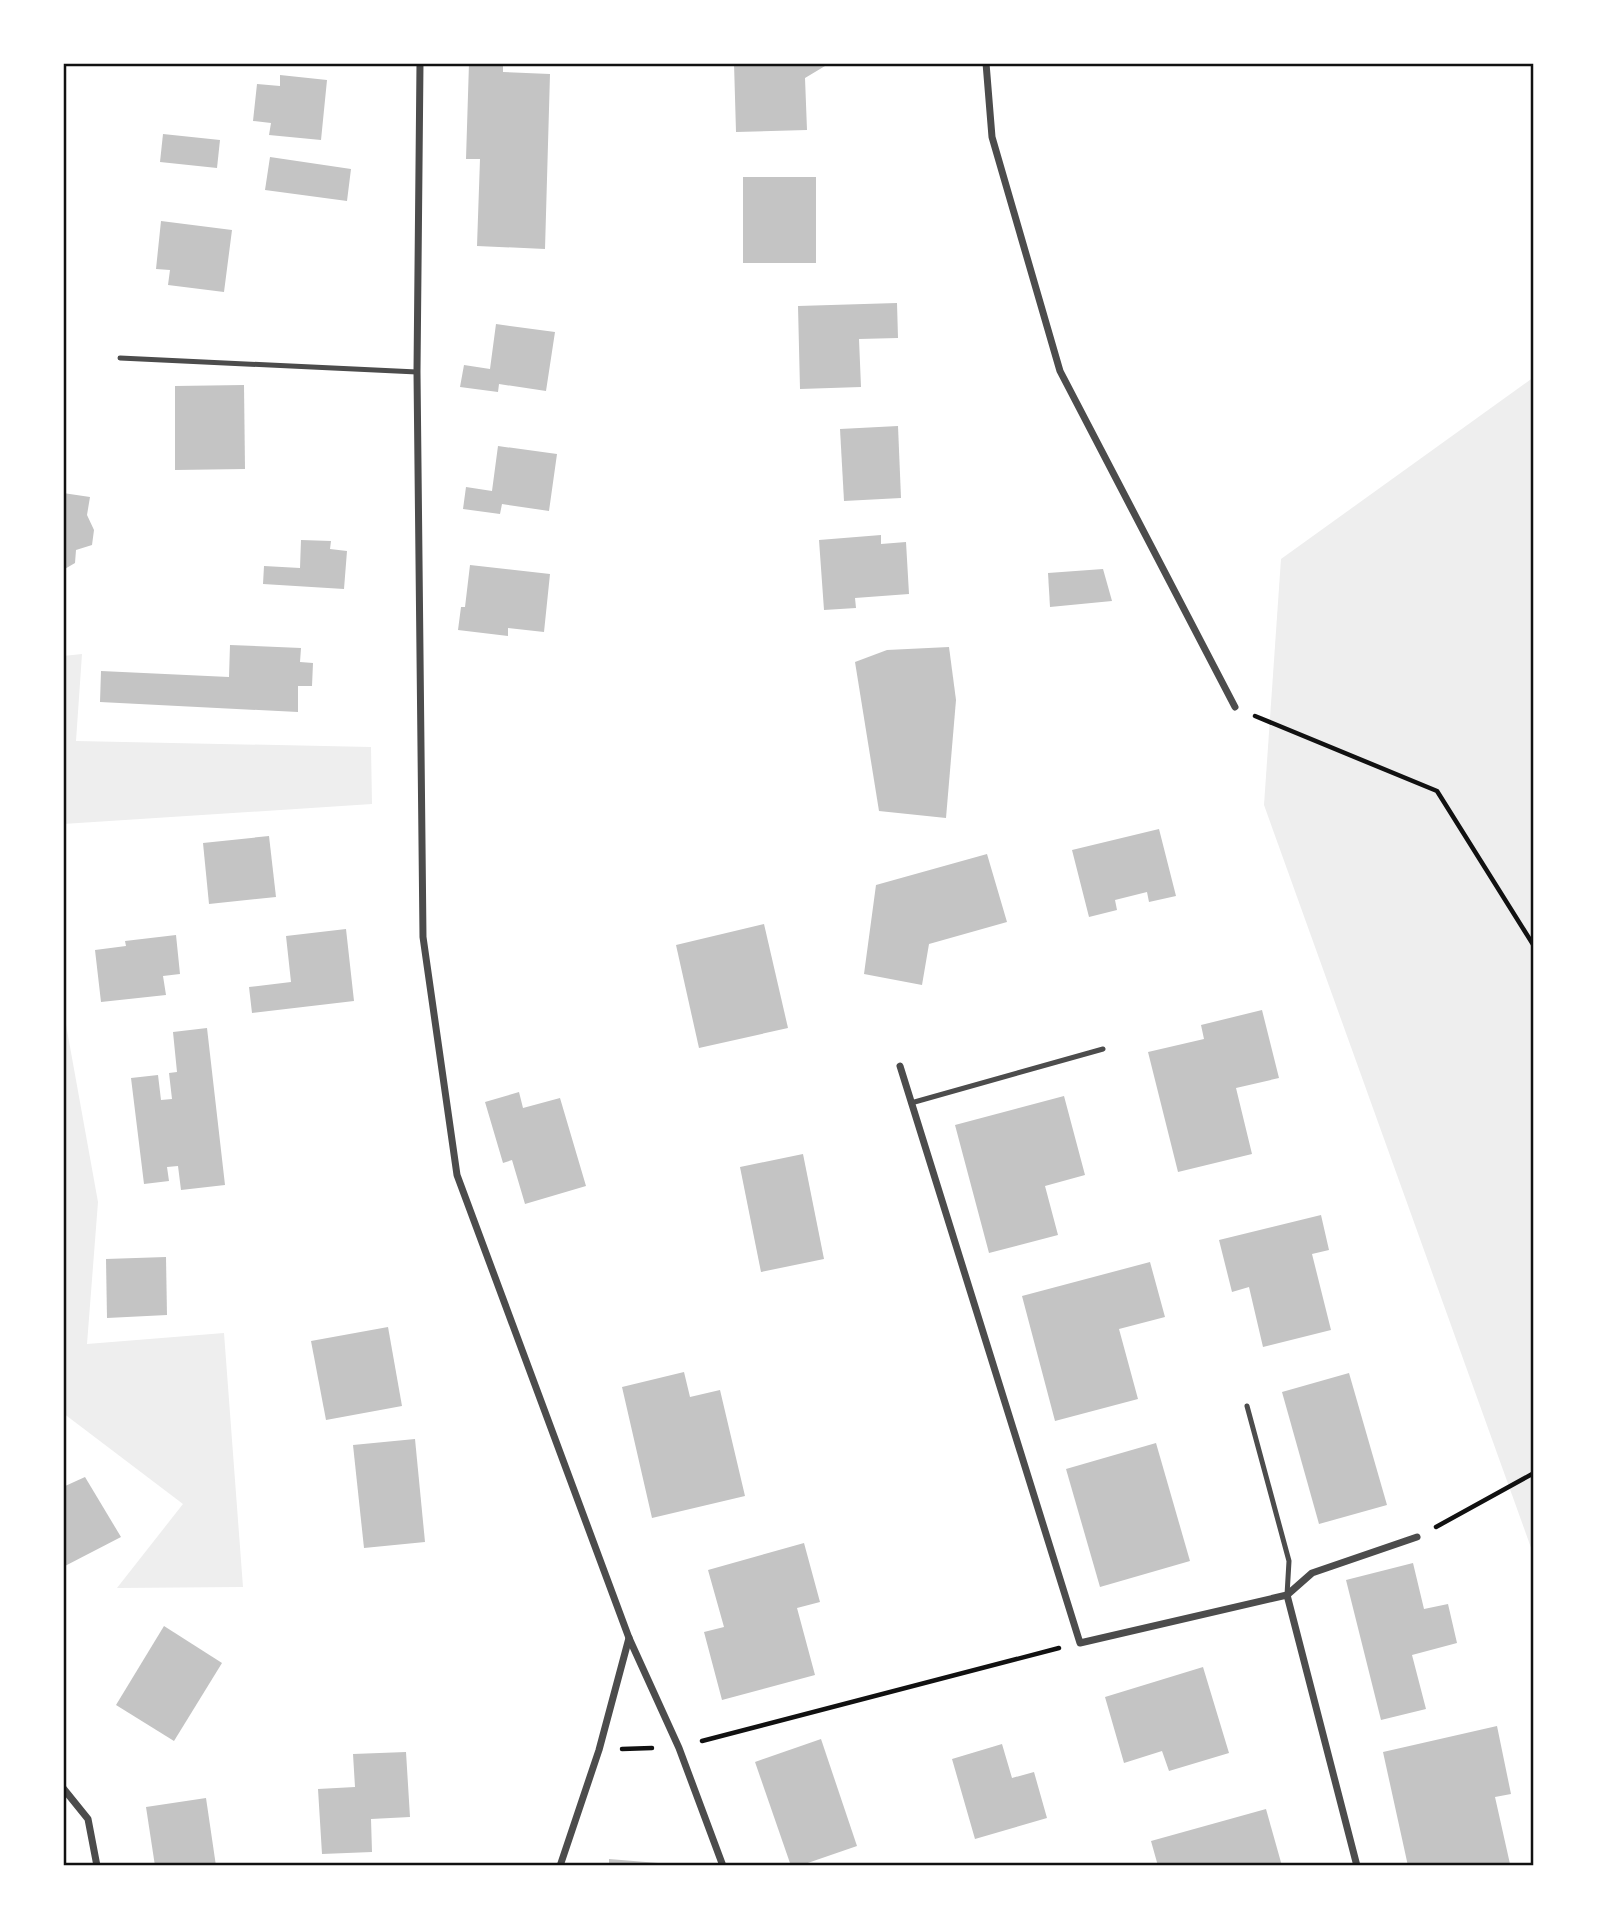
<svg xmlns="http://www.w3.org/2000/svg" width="1597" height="1929" font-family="Cabin,sans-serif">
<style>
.green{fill:#eee}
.building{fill:#c4c4c4}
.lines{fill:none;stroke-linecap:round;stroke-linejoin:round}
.path{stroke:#111;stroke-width:4.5}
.service{stroke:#4c4c4c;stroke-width:5}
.minor{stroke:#4c4c4c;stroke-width:7}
.neatline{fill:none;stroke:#111;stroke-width:2.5}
</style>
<rect width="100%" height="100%" fill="#fff"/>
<g class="green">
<polygon points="1534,377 1534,1556 1264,805 1281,559"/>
<polygon points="82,654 76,741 371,747 372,804 63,824 63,656"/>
<polygon points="63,1008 98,1202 87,1344 224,1333 243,1587 117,1588 183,1504 63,1413"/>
</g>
<g class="building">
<polygon points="469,63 503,63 503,72 550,74 545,249 477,246 480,159 466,159"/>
<polygon points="734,63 830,63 805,78 807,130 736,132"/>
<polygon points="280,75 327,80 321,140 269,135 271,123 253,121 257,84 280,86"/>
<polygon points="163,134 220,140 217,168 160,162"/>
<polygon points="270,157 351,169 347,201 265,190"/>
<rect x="743" y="177" width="73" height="86"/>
<polygon points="161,221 232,230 224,292 168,285 170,270 156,269"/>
<polygon points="897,303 898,338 859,339 861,387 800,389 798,306"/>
<polygon points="496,324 555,332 546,391 499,384 498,392 460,387 464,365 490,369"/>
<polygon points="244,385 245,469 175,470 175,386"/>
<polygon points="898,426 901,498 844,501 840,429"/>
<polygon points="498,446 557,454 549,511 502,504 500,514 463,509 466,487 492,491"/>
<polygon points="63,493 90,497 87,515 94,530 92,545 76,550 75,563 63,570"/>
<polygon points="881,535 881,544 906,542 909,594 855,598 856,608 824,610 819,540"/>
<polygon points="301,540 331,541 330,549 347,551 344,589 263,584 264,566 300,568"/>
<polygon points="470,565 550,574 544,632 508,628 508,636 458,630 461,607 465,607"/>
<polygon points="1103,569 1112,601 1050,607 1048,573"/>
<polygon points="230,645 301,648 300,662 313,663 312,686 298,686 298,712 100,702 101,671 229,677"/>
<polygon points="949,647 956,700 946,818 879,811 855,662 887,650"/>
<polygon points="1159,829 1176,896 1149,902 1147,892 1115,900 1117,910 1089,917 1072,850"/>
<polygon points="269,836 276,897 209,904 203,843"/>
<polygon points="987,854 1007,922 929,944 922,985 864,974 876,885"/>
<polygon points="764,924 788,1028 699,1048 676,945"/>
<polygon points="346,929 354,1001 252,1013 249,987 291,982 286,936"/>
<polygon points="176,935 180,974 163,976 166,995 101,1002 95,950 126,946 125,941"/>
<polygon points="1262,1010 1279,1078 1236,1088 1252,1154 1178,1172 1148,1052 1204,1039 1201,1025"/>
<polygon points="207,1028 225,1185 181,1190 178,1166 167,1167 169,1181 144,1184 131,1078 158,1075 161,1100 172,1099 169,1073 177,1072 173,1032"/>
<polygon points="519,1092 523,1108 560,1098 586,1186 525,1204 512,1160 503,1163 485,1102"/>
<polygon points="1064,1096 1085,1175 1045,1186 1058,1235 989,1253 955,1125"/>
<polygon points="803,1154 824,1259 761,1272 740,1167"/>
<polygon points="1321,1215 1329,1250 1312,1254 1331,1330 1263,1347 1249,1287 1232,1292 1219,1240"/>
<polygon points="166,1257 167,1315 107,1318 106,1259"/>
<polygon points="1150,1262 1165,1317 1119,1329 1138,1399 1055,1421 1022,1296"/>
<polygon points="388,1327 402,1406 326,1420 311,1341"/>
<polygon points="684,1372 690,1397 720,1390 745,1496 652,1518 622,1387"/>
<polygon points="1349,1373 1387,1505 1319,1524 1282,1392"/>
<polygon points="415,1439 425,1542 364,1548 353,1445"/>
<polygon points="1156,1443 1190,1561 1100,1587 1066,1469"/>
<polygon points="85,1477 121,1537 63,1567 63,1487"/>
<polygon points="804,1543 820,1602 797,1608 815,1675 722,1700 704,1632 724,1627 708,1570"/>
<polygon points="1413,1563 1424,1609 1448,1604 1457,1643 1412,1655 1426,1709 1381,1720 1346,1580"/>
<polygon points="164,1626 222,1663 174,1741 116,1705"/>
<polygon points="1203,1667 1229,1753 1169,1771 1162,1751 1124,1763 1105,1697"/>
<polygon points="1497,1726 1511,1794 1495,1797 1510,1864 1499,1866 1408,1866 1383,1752"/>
<polygon points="821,1739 857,1846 799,1866 791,1866 755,1762"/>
<polygon points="1002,1744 1012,1778 1034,1772 1047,1818 975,1839 952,1759"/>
<polygon points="406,1752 410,1817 371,1819 372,1852 322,1854 318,1789 355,1787 353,1754"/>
<polygon points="206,1798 216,1866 155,1866 146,1807"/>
<polygon points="1266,1809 1282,1866 1158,1866 1151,1841"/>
<polygon points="609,1859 658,1863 657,1866 609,1866"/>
</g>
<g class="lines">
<g class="path">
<polyline points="1255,716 1437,791 1534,946"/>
<polyline points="1436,1527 1534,1473"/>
<polyline points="702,1741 1059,1648"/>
<polyline points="622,1749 652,1748"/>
</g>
<g class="service">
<polyline points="120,358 417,372"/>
<polyline points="911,1103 1103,1049"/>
<polyline points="1247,1406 1289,1561 1287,1595"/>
</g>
<g class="minor">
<polyline points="420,63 417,372 423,937 457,1175 629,1638 679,1748 723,1866"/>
<polyline points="986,63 992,137 1060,371 1235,707"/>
<polyline points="900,1066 1080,1643 1287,1595 1312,1573 1417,1537"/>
<polyline points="1287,1595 1357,1866"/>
<polyline points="63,1788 88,1819 97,1866"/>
<polyline points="560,1866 599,1750 629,1638"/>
</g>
</g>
<rect width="1597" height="1929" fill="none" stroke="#ffffff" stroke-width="130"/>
<rect x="65" y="65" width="1467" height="1799" class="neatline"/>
</svg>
